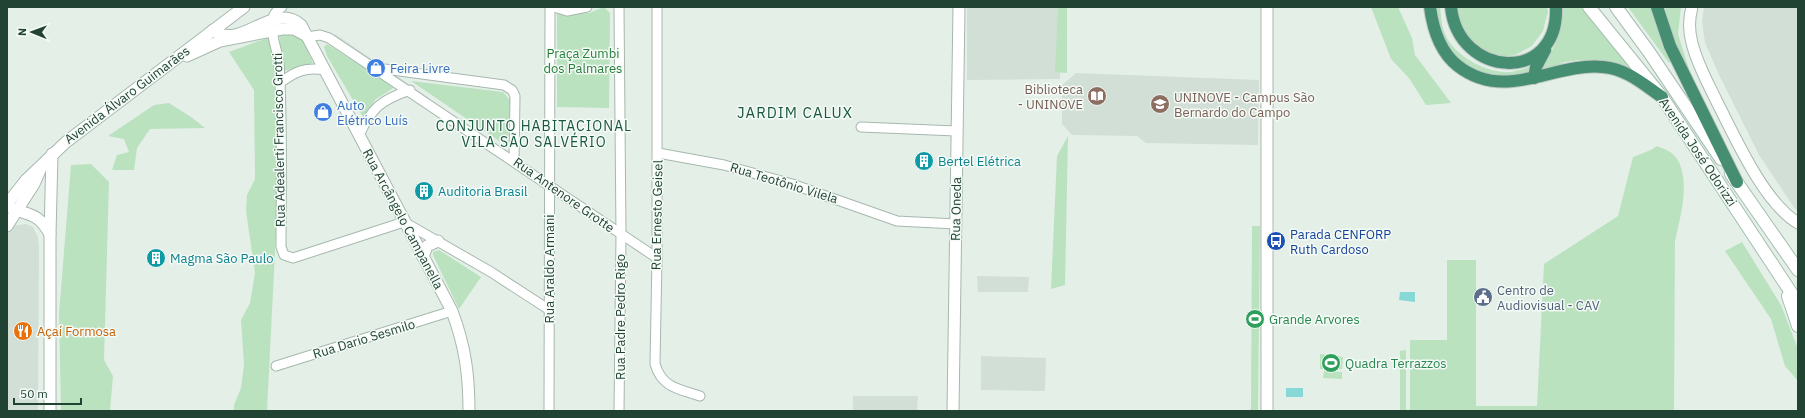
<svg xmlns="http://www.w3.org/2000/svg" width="1805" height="418" font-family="'IBM Plex Sans',sans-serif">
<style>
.built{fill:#d2dfd7}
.green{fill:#bbe2bf}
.water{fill:#87d9d8}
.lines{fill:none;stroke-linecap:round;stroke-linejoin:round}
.minor-casing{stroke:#a6b8ae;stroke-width:11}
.tertiary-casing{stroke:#a6b8ae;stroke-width:13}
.secondary-casing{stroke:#a4bfb1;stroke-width:14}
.trunk-casing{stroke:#c1cac6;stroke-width:14}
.minor{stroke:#fff;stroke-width:9}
.tertiary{stroke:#fff;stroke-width:11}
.secondary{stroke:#fff;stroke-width:12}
.trunk{stroke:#468e72;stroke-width:12}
.labels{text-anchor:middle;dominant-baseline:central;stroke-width:3;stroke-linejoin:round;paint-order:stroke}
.park-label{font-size:13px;fill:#267e3a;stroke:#f5fbf7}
.shop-label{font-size:13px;fill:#366cbe;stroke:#f5fbf7;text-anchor:start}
.education-label{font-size:13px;fill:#785e54;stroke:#f5fbf7;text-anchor:end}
.street-label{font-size:13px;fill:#214334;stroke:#f5fbf7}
.culture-label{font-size:13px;fill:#0d838f;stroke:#f5fbf7;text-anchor:start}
.transit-label{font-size:13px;fill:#164399;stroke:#f5fbf7;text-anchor:start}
.service-label{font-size:13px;fill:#4e5e75;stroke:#f5fbf7;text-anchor:start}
.leisure-label{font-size:13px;fill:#27864d;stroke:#f5fbf7;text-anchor:start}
.food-label{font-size:13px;fill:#c56008;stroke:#f5fbf7;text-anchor:start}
.neighbourhood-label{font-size:14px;letter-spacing:1px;fill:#1a573f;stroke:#f5fbf7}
.quarter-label{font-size:15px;letter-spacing:1px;fill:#1a573f;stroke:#f5fbf7}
</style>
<rect width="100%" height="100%" fill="#e4efe8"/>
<g class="built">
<polygon points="967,7 1062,7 1060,79 967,80"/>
<polygon points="1704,7 1798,7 1798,210 1795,209 1759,155 1721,79 1705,43 1702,21"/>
<polygon points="335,34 429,98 422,107 330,41"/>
<polygon points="1076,73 1259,80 1258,145 1146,143 1137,136 1072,135 1062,124 1062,85"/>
<polygon points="26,224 33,227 38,237 39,248 38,411 7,411 7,234 12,226"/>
<polygon points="977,276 1029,277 1028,292 978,292"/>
<polygon points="981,356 1046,358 1045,391 981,390"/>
<polygon points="853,396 918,396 917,411 853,411"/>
</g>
<g class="green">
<polygon points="604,7 610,13 609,108 557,107 557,14 589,13"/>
<polygon points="1058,7 1070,7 1067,8 1067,73 1055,72"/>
<polygon points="1371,7 1398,7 1412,38 1415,55 1451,103 1426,105 1409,78 1391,59"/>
<path d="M1434 7H1440C1441 14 1441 22 1443 28 1449 54 1486 74 1511 72 1517 71 1523 69 1529 67L1527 75 1498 79 1474 72 1448 51 1441 39Z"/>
<polygon points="1456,7 1547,7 1548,12 1543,31 1532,46 1515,55 1504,57 1493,56 1471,45 1457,23"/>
<path d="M1563 7H1581L1628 66 1580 60 1564 62 1544 72 1541 68C1557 46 1560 34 1563 7Z"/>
<polygon points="1628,7 1651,7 1654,19 1672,58 1669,63"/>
<polygon points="1665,7 1681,7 1678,34 1692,79 1671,31"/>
<polygon points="293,32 303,40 313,63 284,71 279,35"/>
<polygon points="270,37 275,70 278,192 267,411 234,411 234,405 241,388 244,365 241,320 250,303 255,273 246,211 247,195 255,179 254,90 229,52"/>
<polygon points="327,44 395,87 376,99 363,117 327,56 324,47"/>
<polygon points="411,81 503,92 510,100 508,147"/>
<polygon points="169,103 191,117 205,128 150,129 137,148 134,170 112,170 117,155 129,152 124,139 108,136 154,105"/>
<polygon points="1068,136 1065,285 1051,289 1057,156"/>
<path d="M1657 146C1664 149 1673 152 1677 159 1691 181 1680 218 1675 241L1674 411H1410V340H1447V260H1476V406H1537L1544 264 1618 216 1633 157 1651 150Z"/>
<polygon points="91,164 109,182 104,360 113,376 110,411 61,411 59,314 71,165"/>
<polygon points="1252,226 1260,226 1258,411 1251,411"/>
<polygon points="1742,242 1781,305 1798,349 1798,381 1785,366 1771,319 1725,251"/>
<polygon points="439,250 481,277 459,309 433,255 433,252"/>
<polygon points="1406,350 1406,411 1400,411 1400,351"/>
<polygon points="1320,354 1343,357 1342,369 1320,369"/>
<polygon points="1324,371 1342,372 1342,379 1323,378"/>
</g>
<g class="water">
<polygon points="1400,292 1415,292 1415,302 1399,300"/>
<rect x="1286" y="388" width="17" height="9"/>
</g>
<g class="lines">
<g class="minor-casing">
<g id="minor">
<path d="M282 7C262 18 277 45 279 63 283 124 281 186 281 247L284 255 293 258 404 222 491 272 548 309"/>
<polyline points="554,7 567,11 587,7"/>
<polyline points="619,7 621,235 619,411"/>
<path d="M657 7V258L655 364C662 388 679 389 700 396"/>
<polyline points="307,37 320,35 329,38 657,258"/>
<polyline points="377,68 504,85 512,90 515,96 514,160"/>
<path d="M280 83C295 71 306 67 325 70"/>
<polyline points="861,127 956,131"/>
<path d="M359 136C371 108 381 100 410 90"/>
<polyline points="658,153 724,165 792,184 897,221 956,224"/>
<polyline points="276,366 452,311"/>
<polyline points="549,411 550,7"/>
</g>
</g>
<g class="tertiary-casing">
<g id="tertiary">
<path d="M1692 7C1689 18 1689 32 1692 43 1697 64 1708 83 1717 102 1735 137 1764 203 1798 223"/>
<path d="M213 30C241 52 273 0 301 25L452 311C465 346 469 374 469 411"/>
<polyline points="187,56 220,41 282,29 294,29 307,36"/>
<polyline points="7,204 26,180 66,142 244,7"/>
<path d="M11 208C31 216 38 213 50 234"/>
<polyline points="7,226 34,184 41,168"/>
<polyline points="423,257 427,246 438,241"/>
<polyline points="50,411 50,234 52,154"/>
<polyline points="953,411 959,7"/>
<polyline points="1267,411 1267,7"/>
</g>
</g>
<g class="secondary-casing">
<g id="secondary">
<polyline points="1589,7 1662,97 1798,303"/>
<polyline points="1616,7 1649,52 1721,159"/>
<polyline points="1731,174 1798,270"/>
<polyline points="1788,296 1798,326"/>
</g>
</g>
<g class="trunk-casing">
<g id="trunk">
<path d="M1430 7C1433 30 1440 52 1458 66 1506 103 1553 62 1603 67 1627 69 1643 84 1662 97"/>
<path d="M1451 7C1458 78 1559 85 1556 7"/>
<polyline points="1657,7 1670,46 1737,182"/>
<polyline points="1534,78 1536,67 1545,50"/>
</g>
</g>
<use href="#minor" class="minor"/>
<use href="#tertiary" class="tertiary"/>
<use href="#secondary" class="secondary"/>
<use href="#trunk" class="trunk"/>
</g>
<defs>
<g id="shop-disc" transform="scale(1)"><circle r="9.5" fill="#3f7fe0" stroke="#f5fbf7"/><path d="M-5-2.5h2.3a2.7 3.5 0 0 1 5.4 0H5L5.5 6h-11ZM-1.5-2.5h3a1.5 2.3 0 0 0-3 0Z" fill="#fff"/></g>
<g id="library-disc" transform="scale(1)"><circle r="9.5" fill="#8d6e63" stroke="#f5fbf7"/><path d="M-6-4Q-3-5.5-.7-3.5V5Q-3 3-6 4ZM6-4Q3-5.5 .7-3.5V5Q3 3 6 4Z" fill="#fff"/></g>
<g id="university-disc" transform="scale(1)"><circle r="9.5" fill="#8d6e63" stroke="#f5fbf7"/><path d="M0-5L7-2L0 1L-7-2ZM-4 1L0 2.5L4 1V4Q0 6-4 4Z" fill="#fff"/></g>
<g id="building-disc" transform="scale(1)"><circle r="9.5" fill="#0f9aa8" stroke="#f5fbf7"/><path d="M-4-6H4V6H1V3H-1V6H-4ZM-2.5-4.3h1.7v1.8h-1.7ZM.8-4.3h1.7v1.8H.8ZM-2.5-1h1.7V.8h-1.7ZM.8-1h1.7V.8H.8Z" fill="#fff"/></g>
<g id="bus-disc" transform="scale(1)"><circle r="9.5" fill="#1a4fb4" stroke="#f5fbf7"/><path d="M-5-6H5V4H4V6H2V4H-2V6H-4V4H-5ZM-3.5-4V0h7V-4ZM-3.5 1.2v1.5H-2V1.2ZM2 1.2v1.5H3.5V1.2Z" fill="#fff"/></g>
<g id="civic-disc" transform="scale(1)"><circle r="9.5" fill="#5c6f8a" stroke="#f5fbf7"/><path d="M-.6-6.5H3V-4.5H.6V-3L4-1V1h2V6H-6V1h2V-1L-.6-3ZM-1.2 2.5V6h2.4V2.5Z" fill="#fff"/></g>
<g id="stadium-disc" transform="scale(1)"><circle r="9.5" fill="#2e9e5b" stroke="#f5fbf7"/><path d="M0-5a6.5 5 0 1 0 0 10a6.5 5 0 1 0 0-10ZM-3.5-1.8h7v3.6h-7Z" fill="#fff"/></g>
<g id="restaurant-disc" transform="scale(1)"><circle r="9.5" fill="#e8710a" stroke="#f5fbf7"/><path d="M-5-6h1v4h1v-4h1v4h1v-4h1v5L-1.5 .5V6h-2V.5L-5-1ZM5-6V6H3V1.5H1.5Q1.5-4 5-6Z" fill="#fff"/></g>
</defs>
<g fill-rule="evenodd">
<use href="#shop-disc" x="376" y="68"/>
<use href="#library-disc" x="1097" y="96"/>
<use href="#university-disc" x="1160" y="104"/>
<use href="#shop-disc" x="323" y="112"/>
<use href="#building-disc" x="924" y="161"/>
<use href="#building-disc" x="424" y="191"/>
<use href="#bus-disc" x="1276" y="241"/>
<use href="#building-disc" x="156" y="258"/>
<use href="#civic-disc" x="1483" y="297"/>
<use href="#stadium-disc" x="1255" y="319"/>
<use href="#restaurant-disc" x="23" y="331"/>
<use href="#stadium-disc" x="1331" y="363"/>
</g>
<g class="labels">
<g class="park-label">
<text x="583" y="53">Praça Zumbi<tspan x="583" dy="15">dos Palmares</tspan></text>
</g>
<g class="shop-label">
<text x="390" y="68">Feira Livre</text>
<text x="337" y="105">Auto<tspan x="337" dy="15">Elétrico Luís</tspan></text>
</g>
<g class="education-label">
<text x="1083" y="89">Biblioteca<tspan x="1083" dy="15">- UNINOVE</tspan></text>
<text x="1174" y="97" text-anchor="start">UNINOVE - Campus São<tspan x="1174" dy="15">Bernardo do Campo</tspan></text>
</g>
<g class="street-label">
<text transform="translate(127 95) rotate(-37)">Avenida Álvaro Guimarães</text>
<text transform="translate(279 140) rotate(-91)">Rua Adealerti Francisco Grotti</text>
<text transform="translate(1698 152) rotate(56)">Avenida José Odorizzi</text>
<text transform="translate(784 183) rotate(17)">Rua Teotônio Vilela</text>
<text transform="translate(564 195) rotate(35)">Rua Antenore Grotte</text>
<text transform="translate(956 209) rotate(-89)">Rua Oneda</text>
<text transform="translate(657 215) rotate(-89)">Rua Ernesto Geisel</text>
<text transform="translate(403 219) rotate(62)">Rua Arcângelo Campanella</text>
<text transform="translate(549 269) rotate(-90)">Rua Araldo Armani</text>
<text transform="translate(620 317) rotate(-90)">Rua Padre Pedro Rigo</text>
<text transform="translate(364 339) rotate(-17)">Rua Dario Sesmilo</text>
</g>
<g class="culture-label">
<text x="938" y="161">Bertel Elétrica</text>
<text x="438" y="191">Auditoria Brasil</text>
<text x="170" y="258">Magma São Paulo</text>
</g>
<g class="transit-label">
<text x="1290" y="234">Parada CENFORP<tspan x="1290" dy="15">Ruth Cardoso</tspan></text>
</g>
<g class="service-label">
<text x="1497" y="290">Centro de<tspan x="1497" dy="15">Audiovisual - CAV</tspan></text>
</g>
<g class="leisure-label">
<text x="1269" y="319">Grande Arvores</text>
<text x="1345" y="363">Quadra Terrazzos</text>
</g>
<g class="food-label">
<text x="37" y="331">Açaí Formosa</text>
</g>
<g class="neighbourhood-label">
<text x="534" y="126">CONJUNTO HABITACIONAL<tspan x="534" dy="16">VILA SÃO SALVÉRIO</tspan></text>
</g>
<g class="quarter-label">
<text x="795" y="112">JARDIM CALUX</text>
</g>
</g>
<rect width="1805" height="418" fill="none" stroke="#214334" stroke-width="16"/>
<g transform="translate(32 32) rotate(271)" stroke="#f5fbf7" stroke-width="3" paint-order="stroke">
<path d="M0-3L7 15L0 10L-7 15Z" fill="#214334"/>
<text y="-6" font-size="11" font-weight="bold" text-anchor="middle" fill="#214334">N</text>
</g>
<path d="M14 398v6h67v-6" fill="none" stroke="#214334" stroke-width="2"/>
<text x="20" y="398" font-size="12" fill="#214334" stroke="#f5fbf7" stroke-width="3" paint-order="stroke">50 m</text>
</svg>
